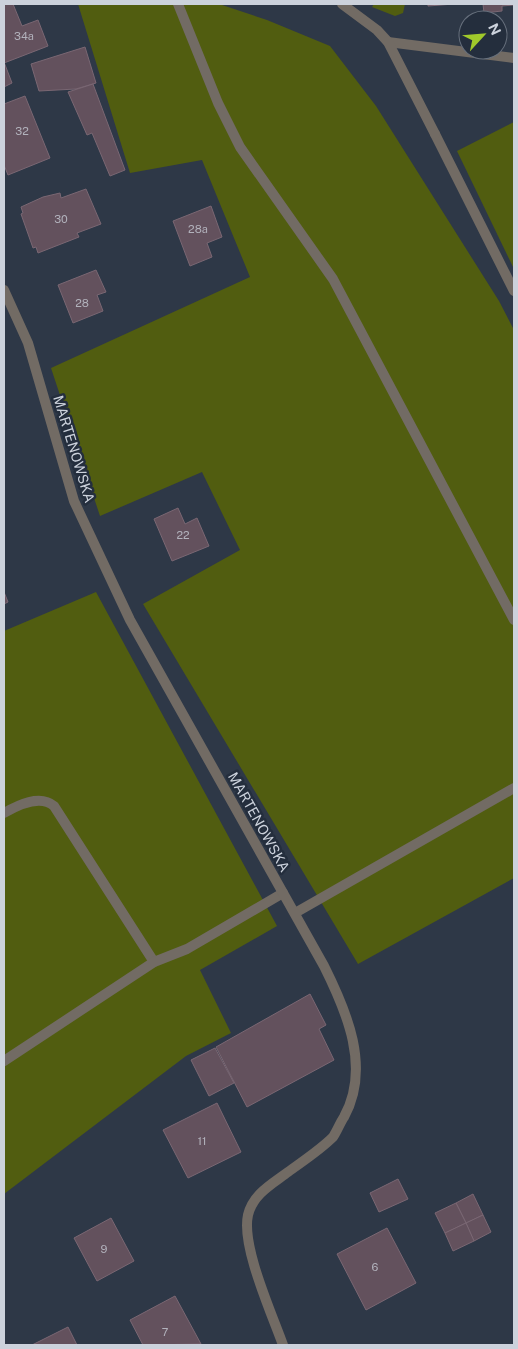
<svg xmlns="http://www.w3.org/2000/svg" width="518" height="1349" font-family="'Public Sans',sans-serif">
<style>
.green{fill:#515d10}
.building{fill:#63515d;stroke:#7a6773}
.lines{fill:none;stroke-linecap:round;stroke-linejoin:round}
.service{stroke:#726b64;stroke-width:10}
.pedestrian{stroke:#726b64;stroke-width:10}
.minor{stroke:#726b64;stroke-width:10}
.labels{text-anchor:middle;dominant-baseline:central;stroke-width:5;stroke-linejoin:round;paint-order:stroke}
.number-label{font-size:11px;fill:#b2b2bc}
.street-label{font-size:14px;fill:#ccd2dc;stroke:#242e3d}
</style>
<rect width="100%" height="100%" fill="#2e3847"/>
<g class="green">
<polygon points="78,4 219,4 267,20 330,46 376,106 499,301 514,330 514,878 358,964 143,604 240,550 202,472 100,516 51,368 250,277 202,160 130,173"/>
<polygon points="374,4 405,4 403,13 395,16 372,7"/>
<polygon points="514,122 514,269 457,151"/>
<polygon points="96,592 277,926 200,970 231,1033 186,1056 4,1194 4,631"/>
</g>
<g class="building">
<polygon points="4,4 13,4 22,26 38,20 48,46 4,63"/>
<polygon points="428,4 454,4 428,6"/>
<polygon points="483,4 514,4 514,5 502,6 502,11 484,13"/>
<polygon points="85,47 96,83 76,89 39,91 31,64"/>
<polygon points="4,62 12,83 4,87"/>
<polygon points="93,84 125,170 110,176 92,133 87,135 68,92"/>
<polygon points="25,96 50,158 8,175 4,165 4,104"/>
<polygon points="86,189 101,224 77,233 79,237 38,253 36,247 33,248 21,214 23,213 21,207 43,197 60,193 61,198"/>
<polygon points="211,206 222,237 207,243 212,257 190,266 173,221"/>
<polygon points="96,270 106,292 97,295 103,311 73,323 58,285"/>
<polygon points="178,508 185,524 197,518 209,546 172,561 154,519"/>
<polygon points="4,592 8,602 4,604"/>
<polygon points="310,994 326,1025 319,1029 334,1060 247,1107 216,1047"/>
<polygon points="215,1048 234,1083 209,1096 191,1060"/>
<polygon points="217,1103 241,1152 188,1178 163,1130"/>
<polygon points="398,1179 408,1199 379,1212 370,1193"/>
<polygon points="473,1194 483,1215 466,1223 456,1203"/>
<polygon points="456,1203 466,1223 445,1233 435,1213"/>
<polygon points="483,1215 491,1232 474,1241 466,1223"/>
<polygon points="111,1218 134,1261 97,1281 74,1238"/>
<polygon points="466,1223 474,1241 453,1251 445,1233"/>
<polygon points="387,1228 416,1283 366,1310 337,1254"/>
<polygon points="175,1296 201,1344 143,1345 130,1320"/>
<polygon points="68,1327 77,1345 32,1345"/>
</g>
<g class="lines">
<g class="service">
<polyline points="178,4 218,103 240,147 333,279 514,620"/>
<polyline points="388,42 514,58"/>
<path d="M4 813C18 805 40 794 54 806L154 962"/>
<polyline points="295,913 514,788"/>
<polyline points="4,1061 154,962 187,949 283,893"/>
</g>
<polyline class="pedestrian" points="435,134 514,291"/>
<g class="minor">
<polyline points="342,4 377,30 388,42 435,134"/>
<path d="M4 290 28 343 74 501 130 620 324 966C347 1012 371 1068 344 1117 340 1123 337 1131 333 1137 320 1150 303 1161 288 1172 272 1184 253 1194 248 1215 241 1246 272 1314 283 1345"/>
</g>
</g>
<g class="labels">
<g class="number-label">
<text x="24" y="36">34a</text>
<text x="22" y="131">32</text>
<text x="61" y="219">30</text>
<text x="198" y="229">28a</text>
<text x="82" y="303">28</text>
<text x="183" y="535">22</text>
<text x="202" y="1141">11</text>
<text x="104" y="1249">9</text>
<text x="375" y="1267">6</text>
<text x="165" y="1332">7</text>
</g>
<g class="street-label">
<text transform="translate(74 449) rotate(73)">MARTENOWSKA</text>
<text transform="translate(259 822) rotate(61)">MARTENOWSKA</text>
</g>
</g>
<rect width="518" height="1349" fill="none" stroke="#ccd2dc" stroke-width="10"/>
<g transform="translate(483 35) rotate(64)"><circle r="24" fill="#242e3d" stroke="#67707d"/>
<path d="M0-4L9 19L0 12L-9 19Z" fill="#a0c92b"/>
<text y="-8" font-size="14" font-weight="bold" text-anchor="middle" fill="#ccd2dc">N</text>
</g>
</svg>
